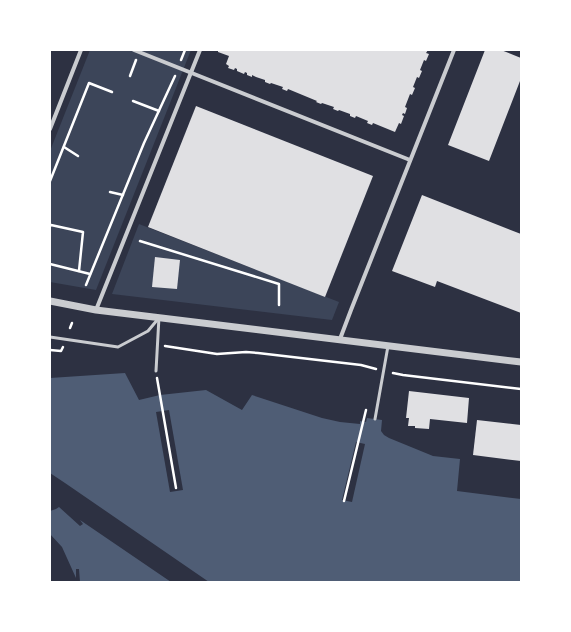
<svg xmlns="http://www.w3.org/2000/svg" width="571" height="632" font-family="Signika,sans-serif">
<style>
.green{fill:#3c4559}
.water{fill:#4f5d75}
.pier{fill:#2d3142}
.building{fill:#e0e0e3}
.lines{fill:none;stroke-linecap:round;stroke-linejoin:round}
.path{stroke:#fff;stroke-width:2.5}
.service{stroke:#caccd0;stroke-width:3}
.minor{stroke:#caccd0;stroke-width:4}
.tertiary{stroke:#caccd0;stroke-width:7}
</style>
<rect width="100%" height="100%" fill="#2d3142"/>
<g class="green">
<polygon points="90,50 191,50 96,290 50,282 50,151"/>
<polygon points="139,224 339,302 332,320 112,294"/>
</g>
<polygon class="water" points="125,373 139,400 160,395 206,390 242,410 252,395 322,418 340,422 360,424 360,421 366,422 367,418 382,420 381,431 384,435 389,438 433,456 460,459 457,491 521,499 521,582 50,582 50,378"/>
<g class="pier">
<polygon points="169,410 183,490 170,492 156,412"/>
<polygon points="356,442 365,444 352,502 342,500"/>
<polygon points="50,473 65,483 209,582 171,582 80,520 83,524 80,526 59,507 56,509 50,511"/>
<polygon points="50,534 62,547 76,578 76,569 79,569 80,582 52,582 50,580"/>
</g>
<g class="building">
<polygon points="218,50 428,50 426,53 429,54 426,61 424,60 420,70 422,71 419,78 417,77 413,87 415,88 412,95 410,94 405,107 407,108 405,114 403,113 402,115 404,116 401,124 399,123 395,132 373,123 372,125 367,123 368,121 356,116 355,118 350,116 350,114 339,110 338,111 333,109 334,107 322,103 321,104 316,102 317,101 288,89 287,91 282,89 283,87 271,83 270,84 265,82 265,80 256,77 252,75 252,77 247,75 247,73 245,72 244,74 237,71 237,69 235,68 234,70 228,68 229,66 226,64 229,56 218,52"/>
<polygon points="485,50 501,50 521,58 521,81 520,81 489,161 448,145"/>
<polygon points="196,106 373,176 325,297 148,227"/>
<polygon points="422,195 521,234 521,313 437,281 435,287 392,271"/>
<polygon points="155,257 180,260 177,289 152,287"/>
<polygon points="409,391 469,398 467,423 430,419 429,429 415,428 415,426 408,426 409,418 406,418"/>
<polygon points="477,420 521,425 521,461 473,455"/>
</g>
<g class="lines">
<g class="path">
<polyline points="181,60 185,50"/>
<polyline points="130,76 136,60"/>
<polyline points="133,101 159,111"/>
<polyline points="64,147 78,156"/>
<polyline points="50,181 89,83 112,92"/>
<polyline points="110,192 123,195"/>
<polyline points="50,226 51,225 83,232 79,271"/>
<polyline points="140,241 279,284 279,305 279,300"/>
<polyline points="50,264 90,274"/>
<polyline points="86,285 144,143 175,76"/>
<polyline points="70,328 72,323"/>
<polyline points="165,346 217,354 246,352 258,353 361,365 376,369"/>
<polyline points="50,350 61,351 63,347"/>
<polyline points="393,373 403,375 521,389"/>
<polyline points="157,378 176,488"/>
<polyline points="344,501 366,410"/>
</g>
<g class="service">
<polyline points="50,337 118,347 148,331 158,319"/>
<polyline points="156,371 159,317"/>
<polyline points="375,419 388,346"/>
</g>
<g class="minor">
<polyline points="134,50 410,160"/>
<polyline points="50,129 81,50"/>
<polyline points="96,310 200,50"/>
<polyline points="340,339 351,310 454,50"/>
</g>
<polyline class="tertiary" points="50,301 96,310 521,362"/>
</g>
<rect width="571" height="632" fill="none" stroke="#ffffff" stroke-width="102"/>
</svg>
